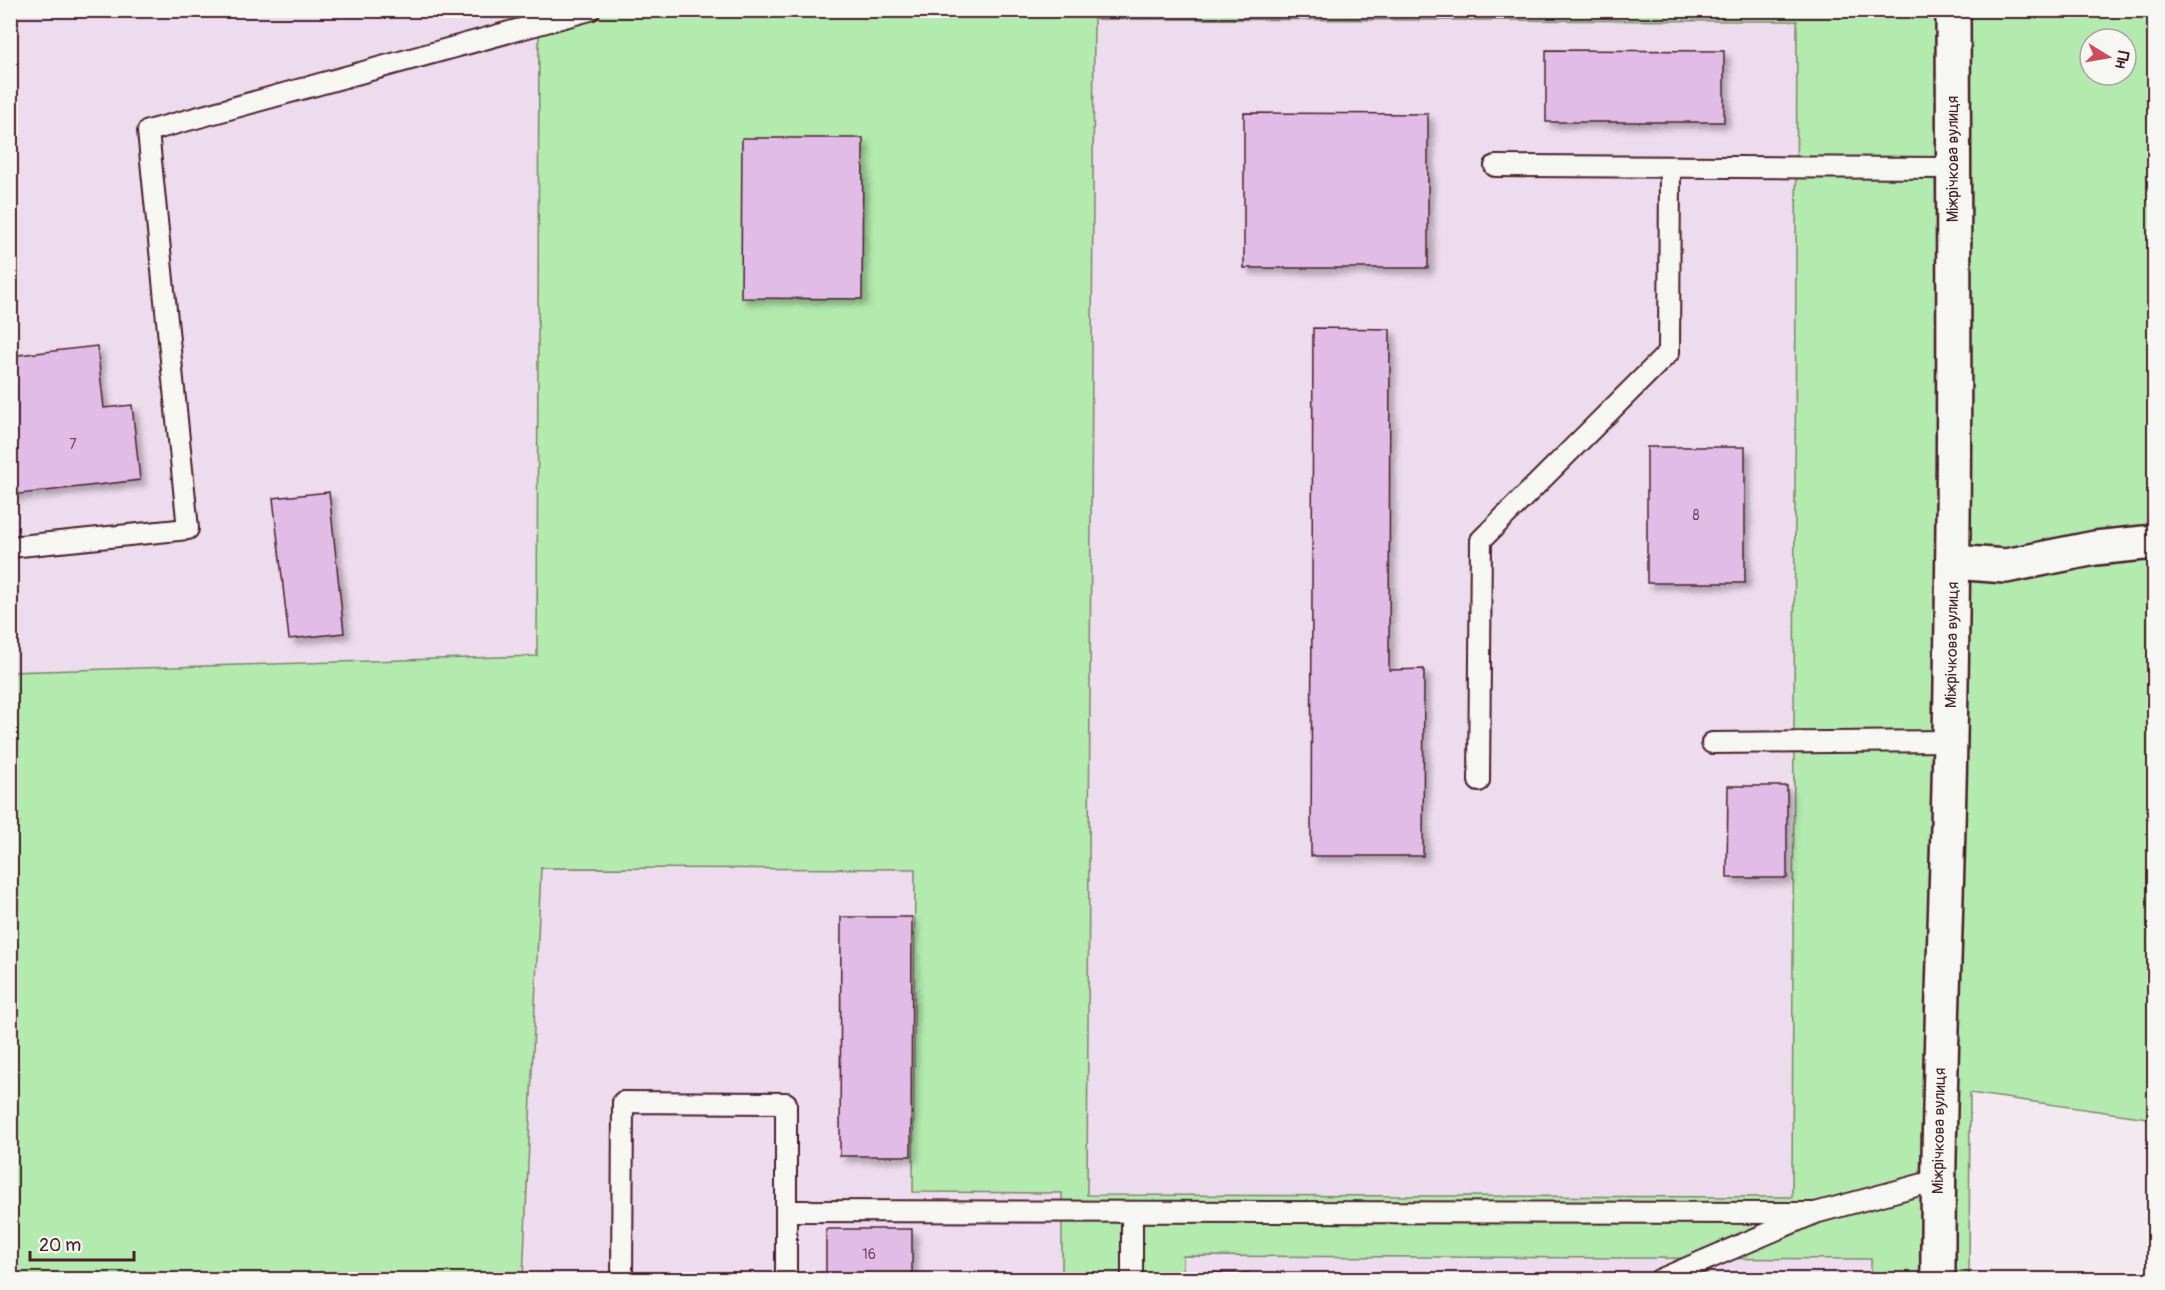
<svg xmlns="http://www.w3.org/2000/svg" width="2165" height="1290" font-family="Pangolin,sans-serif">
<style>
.built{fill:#eddced}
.green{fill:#b3eaad;stroke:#7e846c;stroke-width:1.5;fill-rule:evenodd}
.building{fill:#e1bce7;stroke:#4a1f2b;stroke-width:1.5;filter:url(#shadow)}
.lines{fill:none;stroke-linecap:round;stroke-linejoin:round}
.service-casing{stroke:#4a1f2b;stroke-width:24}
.minor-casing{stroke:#4a1f2b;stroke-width:38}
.service{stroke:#f6f6f2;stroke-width:20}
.minor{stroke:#f6f6f2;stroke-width:33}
.labels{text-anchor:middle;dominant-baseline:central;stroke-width:6;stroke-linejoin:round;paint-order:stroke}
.number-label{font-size:14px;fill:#70465a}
.street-label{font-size:16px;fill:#4a1f2b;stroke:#f6f6f2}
</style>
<defs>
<filter id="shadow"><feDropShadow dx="5.5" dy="5.5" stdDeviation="3" flood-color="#0004"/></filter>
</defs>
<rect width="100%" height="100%" fill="#f2eaf0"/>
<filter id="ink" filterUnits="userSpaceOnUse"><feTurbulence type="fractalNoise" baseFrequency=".0167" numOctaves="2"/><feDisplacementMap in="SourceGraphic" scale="12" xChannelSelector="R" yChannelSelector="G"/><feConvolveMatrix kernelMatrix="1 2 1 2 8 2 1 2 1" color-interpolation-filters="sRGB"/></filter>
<g filter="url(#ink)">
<g class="built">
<polygon points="10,11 539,11 537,656 11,672"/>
<polygon points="1093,19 1797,21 1793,1197 1087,1195"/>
<polygon points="540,868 915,869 913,1191 1063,1192 1062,1279 523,1280"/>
<polygon points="1183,1256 1871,1259 1871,1280 1183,1280"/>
</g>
<path class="green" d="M539 11H2154V1119L1970 1093 1969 1279H1871V1259L1183 1256V1279H1062V1193L913 1192 915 869 541 868 523 1279H11L10 672 537 656ZM1094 19 1797 21 1792 1197 1087 1195ZM2090 39H2126V75H2090Z"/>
<g class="building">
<polygon points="1546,50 1724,51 1724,122 1546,122"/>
<polygon points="1244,113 1428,114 1428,268 1244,268"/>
<polygon points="742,138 863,138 862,299 741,298"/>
<polygon points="1313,328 1390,329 1389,670 1424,669 1423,856 1311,856"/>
<polygon points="97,346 104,408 132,405 140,480 11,495 10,356"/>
<rect x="1647" y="447" width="98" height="136"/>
<polygon points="329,492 344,633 289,639 273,498"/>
<polygon points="1728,786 1787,786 1787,878 1727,878"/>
<polygon points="841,917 912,917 911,1156 840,1156"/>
<rect x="826" y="1229" width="86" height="51"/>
<rect x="1192" y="1273" width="57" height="7"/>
</g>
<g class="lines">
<g class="service-casing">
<g id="service">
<polyline points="1495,166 1954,168"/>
<polyline points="10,547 188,529 148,131 590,10"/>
<polyline points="1712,743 1950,741"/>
<polyline points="1479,781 1481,540 1669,352 1670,167"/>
<polyline points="786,1211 1815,1213"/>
<polyline points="622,1280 623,1102 786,1103 786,1280"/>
<polyline points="1132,1280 1132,1212"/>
<polyline points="1659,1280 1815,1213 1938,1180"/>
</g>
</g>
<g class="minor-casing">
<g id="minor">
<polyline points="1953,562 2006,566 2095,548 2154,542"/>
<path d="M1938 1280C1937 1099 1947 918 1950 738 1955 495 1954 253 1953 10"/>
</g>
</g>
<use href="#service" class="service"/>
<use href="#minor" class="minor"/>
</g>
</g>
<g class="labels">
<g class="number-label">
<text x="73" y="444">7</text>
<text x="1696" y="515">8</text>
<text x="869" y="1254">16</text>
</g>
<g class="street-label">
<text transform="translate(1953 159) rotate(-90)">Міжрічкова вулиця</text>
<text transform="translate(1952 645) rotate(-89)">Міжрічкова вулиця</text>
<text transform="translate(1939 1131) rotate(-89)">Міжрічкова вулиця</text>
</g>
</g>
<rect width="2165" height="1290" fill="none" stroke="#f6f6f2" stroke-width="36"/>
<rect x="18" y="18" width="2129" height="1254" fill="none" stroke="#4a1f2b" stroke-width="2" filter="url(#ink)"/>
<g transform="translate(2108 57) rotate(101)"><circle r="28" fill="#f6f6f2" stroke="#b1a0a2" stroke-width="1.5"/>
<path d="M0-4.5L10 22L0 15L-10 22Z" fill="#d1495b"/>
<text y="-9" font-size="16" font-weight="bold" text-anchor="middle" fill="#4a1f2b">Пн</text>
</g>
<path d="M30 1251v9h104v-9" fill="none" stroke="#4a1f2b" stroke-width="3"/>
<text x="39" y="1251" font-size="18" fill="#4a1f2b" stroke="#f6f6f2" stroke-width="4.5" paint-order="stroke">20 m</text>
</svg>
